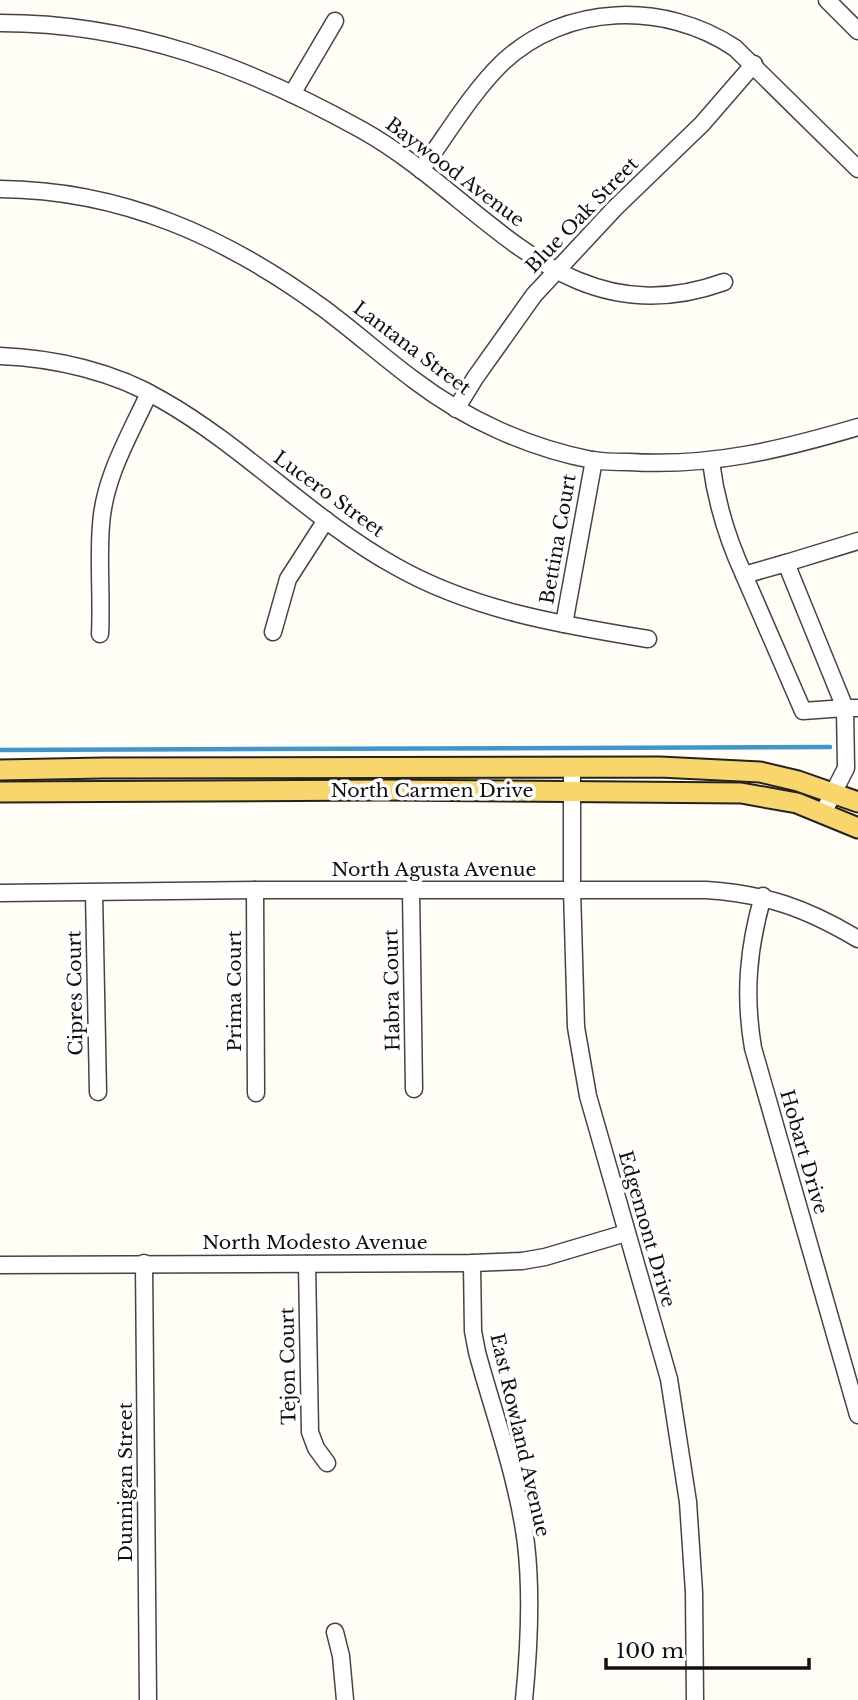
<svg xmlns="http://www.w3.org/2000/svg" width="858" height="1700" font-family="'Libre Baskerville',serif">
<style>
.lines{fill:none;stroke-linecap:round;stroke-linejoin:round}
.stream{stroke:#3f96cf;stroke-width:4.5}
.minor-casing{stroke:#444;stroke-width:19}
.major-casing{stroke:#222;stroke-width:23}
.minor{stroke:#fff;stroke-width:16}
.major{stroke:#f9d66b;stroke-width:19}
.labels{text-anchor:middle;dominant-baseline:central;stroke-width:7;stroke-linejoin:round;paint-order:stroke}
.street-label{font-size:19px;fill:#111;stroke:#fff}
</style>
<rect width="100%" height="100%" fill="#fffdf5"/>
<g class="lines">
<polyline class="stream" points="0,750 830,747"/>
<g class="minor-casing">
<g id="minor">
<polyline points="827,0 858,31"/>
<path d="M0 23C133 23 247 66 362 130 485 199 563 340 724 282"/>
<polyline points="292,94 335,21"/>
<path d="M421 170C446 136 472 92 502 63 565 3 665 1 735 48L858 169"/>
<path d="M0 189C122 190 226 237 323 308 354 331 383 357 414 380 465 419 529 448 592 460 604 462 617 462 629 462 711 467 780 450 858 427"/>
<path d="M0 356C55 358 115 372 162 400 245 447 312 520 395 566 472 610 562 625 648 639"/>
<polyline points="456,409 475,378 534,295 615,208 702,124 754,64"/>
<path d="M711 462C716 502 727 538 744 575"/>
<polyline points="858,541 786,563 845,708 858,708"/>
<polyline points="786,563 744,575 803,711 845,708 846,768 823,813"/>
<polyline points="564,624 594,460"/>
<polyline points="273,632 288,579 326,520"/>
<path d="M100 634C102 598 98 561 101 525 104 477 130 435 149 393"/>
<polyline points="572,768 572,890 576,1027 588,1096 669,1379 688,1502 694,1592 695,1700"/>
<polyline points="255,890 256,1093"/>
<polyline points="411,891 414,1089"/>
<path d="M0 893 255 890H706C766 894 806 908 858 939"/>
<polyline points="94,893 98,1092"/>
<path d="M763 896C748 948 744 995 753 1048L858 1415"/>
<polyline points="144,1263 148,1700"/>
<path d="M472 1263 473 1331 477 1352C494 1415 518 1479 526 1544 532 1595 529 1649 524 1700"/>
<polyline points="307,1264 310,1432 316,1448 327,1463"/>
<polyline points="0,1265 472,1263 522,1261 545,1257 626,1233"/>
<polyline points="335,1632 341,1656 345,1700"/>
</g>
</g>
<g class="major-casing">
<g id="major">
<polyline points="0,770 103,768 660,767 760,772 798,781 858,802"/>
<polyline points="0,792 384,790 741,793 797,803 858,828"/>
</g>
</g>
<use href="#minor" class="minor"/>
<use href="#major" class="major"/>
</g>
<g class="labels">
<g class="street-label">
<text transform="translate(455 172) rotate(37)">Baywood Avenue</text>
<text transform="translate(582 215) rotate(-46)">Blue Oak Street</text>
<text transform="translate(412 348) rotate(37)">Lantana Street</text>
<text transform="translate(329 494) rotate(36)">Lucero Street</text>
<text transform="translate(558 539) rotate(-80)">Bettina Court</text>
<text x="432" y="790">North Carmen Drive</text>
<text x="434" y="869">North Agusta Avenue</text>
<text transform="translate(392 990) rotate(-91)">Habra Court</text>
<text transform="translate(234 991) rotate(-90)">Prima Court</text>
<text transform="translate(75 993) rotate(-91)">Cipres Court</text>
<text transform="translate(804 1152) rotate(74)">Hobart Drive</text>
<text transform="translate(647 1229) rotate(74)">Edgemont Drive</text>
<text x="315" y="1242">North Modesto Avenue</text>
<text transform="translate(288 1366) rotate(-91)">Tejon Court</text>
<text transform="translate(520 1435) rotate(77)">East Rowland Avenue</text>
<text transform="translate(125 1482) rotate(-90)">Dunnigan Street</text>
</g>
</g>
<path d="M606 1658v10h203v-10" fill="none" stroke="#111111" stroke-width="3.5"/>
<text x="616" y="1658" font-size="21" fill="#111111" stroke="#ffffff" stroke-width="5" paint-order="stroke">100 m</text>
</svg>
